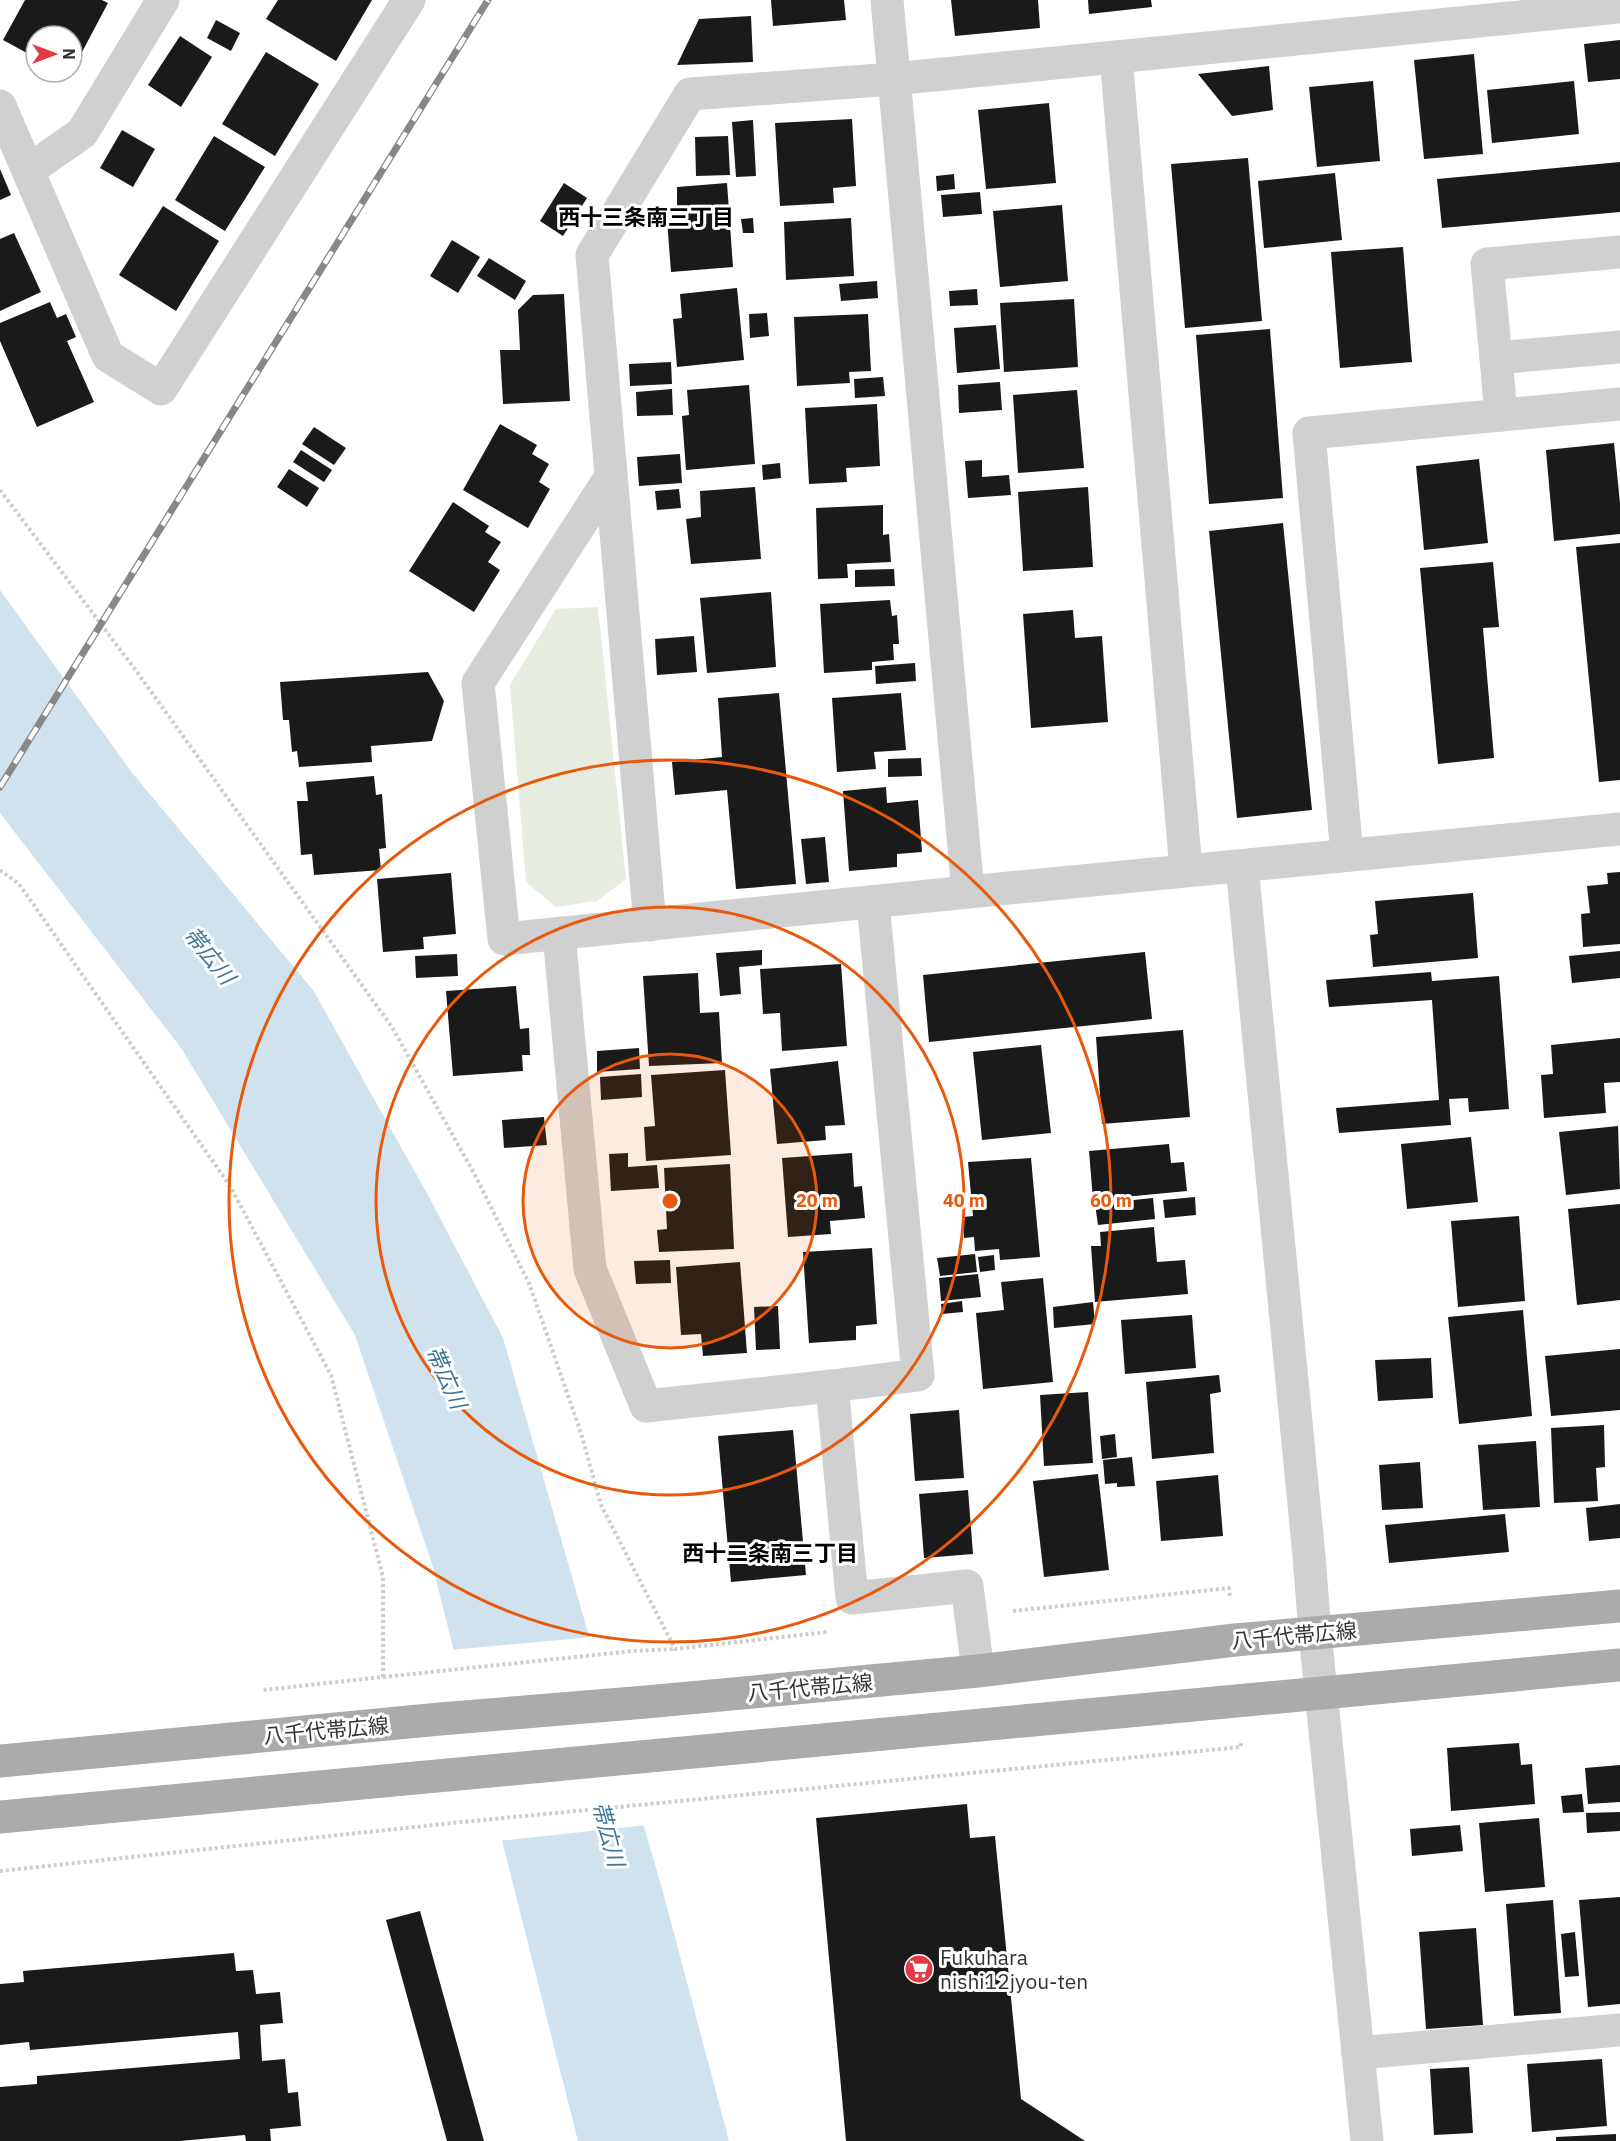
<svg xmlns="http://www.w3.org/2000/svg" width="1620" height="2141" font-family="'IBM Plex Sans','Noto Sans JP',sans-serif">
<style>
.green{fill:#e6ecdf}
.water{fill:#cfe2ee}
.pier{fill:#fff}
.building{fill:#1a1a1a}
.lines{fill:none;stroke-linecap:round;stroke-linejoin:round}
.path{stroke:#cdcdcd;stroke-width:4;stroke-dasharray:3 3;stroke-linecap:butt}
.minor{stroke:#d0d0d0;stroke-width:33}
.major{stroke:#ababab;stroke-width:33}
.rail-casing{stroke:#888;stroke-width:7}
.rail{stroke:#fff;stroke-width:4.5;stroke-dasharray:14;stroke-linecap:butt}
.ring{fill:none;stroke:#e8590c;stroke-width:3}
.labels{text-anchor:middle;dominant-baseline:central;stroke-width:6;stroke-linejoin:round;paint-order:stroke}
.street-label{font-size:21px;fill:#333;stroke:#fff}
.poi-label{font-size:21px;fill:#333;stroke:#fff;text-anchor:start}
.neighbourhood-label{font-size:22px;font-weight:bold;fill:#000;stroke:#fff}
.water-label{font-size:22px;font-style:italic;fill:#3f7597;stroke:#fff}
.centre{fill:#e8590c;stroke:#fff;stroke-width:3}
.ring-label{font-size:18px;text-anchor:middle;font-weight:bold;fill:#e8590c;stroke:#fff;stroke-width:6;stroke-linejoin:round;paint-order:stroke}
</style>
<rect width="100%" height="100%" fill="#fff"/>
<polygon class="green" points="598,607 626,879 597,901 556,907 526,882 510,685 556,609"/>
<polygon class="water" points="0,590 133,774 313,990 429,1197 503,1338 664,1896 729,2141 578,2141 432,1564 355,1335 181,1048 0,813"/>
<polygon class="pier" points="592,1637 646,1825 498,1841 451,1650"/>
<g class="building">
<polygon points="25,0 102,0 108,3 72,71 72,36 36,36 36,58 3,40"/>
<polygon points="278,0 372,0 336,61 266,19"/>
<polygon points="771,0 844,0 846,20 773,26"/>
<polygon points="951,0 1038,0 1040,28 955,36"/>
<polygon points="1088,0 1151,0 1152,7 1089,14"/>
<polygon points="751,16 753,62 677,65 699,19"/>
<polygon points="216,20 240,33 231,51 207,38"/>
<polygon points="180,36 212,57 181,107 148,85"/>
<polygon points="1620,40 1620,79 1588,82 1584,44"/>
<polygon points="266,52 319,84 275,156 222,124"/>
<polygon points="1474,54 1483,154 1424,159 1414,60"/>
<polygon points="1269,66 1273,110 1232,116 1198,74"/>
<polygon points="1373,81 1380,161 1317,167 1309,87"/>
<polygon points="1574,81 1579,134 1492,143 1487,90"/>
<polygon points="1049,103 1056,183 986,189 978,110"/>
<polygon points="852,119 856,186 833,188 834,203 780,206 775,123"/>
<polygon points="753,120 756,176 736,177 732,122"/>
<polygon points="122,130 155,149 133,187 100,168"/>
<polygon points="214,136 265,167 225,231 175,200"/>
<polygon points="728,136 730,175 696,176 695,137"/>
<polygon points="1248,158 1262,321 1185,328 1171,164"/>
<polygon points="1620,162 1620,212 1442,228 1437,179"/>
<polygon points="0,169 11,195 0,200"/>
<polygon points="1335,173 1342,240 1264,248 1258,181"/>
<polygon points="954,174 955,189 937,191 936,176"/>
<polygon points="564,183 587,198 563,236 540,221"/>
<polygon points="727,183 733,267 671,272 666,206 677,206 677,187"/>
<polygon points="980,192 982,214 943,217 941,195"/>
<polygon points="1062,205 1068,281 1000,287 993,211"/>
<polygon points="163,206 219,241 176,311 119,275"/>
<polygon points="753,218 754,233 743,233 741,219"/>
<polygon points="851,218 854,276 786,280 784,222"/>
<polygon points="14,233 41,292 0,311 0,239"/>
<polygon points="452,240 480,257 458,293 430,276"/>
<polygon points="1403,247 1412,362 1340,368 1331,252"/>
<polygon points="489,258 526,281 515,300 477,276"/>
<polygon points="877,281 878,298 841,301 839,284"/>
<polygon points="737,288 744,360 677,367 673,319 682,318 680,294"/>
<polygon points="977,289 978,305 950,306 949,291"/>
<polygon points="564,294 570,401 503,404 500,350 520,350 518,310 533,295"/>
<polygon points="1074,299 1078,367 1004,372 1000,303"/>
<polygon points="50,302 57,318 66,314 76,337 67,341 94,402 37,427 0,341 0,323"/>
<polygon points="767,313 769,336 750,338 749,314"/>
<polygon points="868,314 871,371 849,372 850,383 797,386 794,317"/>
<polygon points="996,325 1000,369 957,373 954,328"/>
<polygon points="1270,329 1283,498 1209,504 1196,335"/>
<polygon points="671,362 672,384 630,386 629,364"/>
<polygon points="883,377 885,396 855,398 854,379"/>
<polygon points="1000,382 1002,410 959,413 958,385"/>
<polygon points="749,385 755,464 686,470 682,416 689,415 687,390"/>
<polygon points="672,389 673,415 637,416 636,392"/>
<polygon points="1077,390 1084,468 1018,473 1013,395"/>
<polygon points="877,404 880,466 846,468 847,482 809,484 805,408"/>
<polygon points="500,424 537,445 532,454 549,464 539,482 550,489 528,528 463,490"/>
<polygon points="314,427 346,448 334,465 302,444"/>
<polygon points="1614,443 1620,503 1620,534 1554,541 1546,450"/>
<polygon points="301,450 332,470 324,482 293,462"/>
<polygon points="680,454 682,483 639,486 637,457"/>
<polygon points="1479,459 1488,543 1424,550 1416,466"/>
<polygon points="982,460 982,477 1009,475 1011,495 968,498 965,461"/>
<polygon points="780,463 781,478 763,480 762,465"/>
<polygon points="289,469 319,488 307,507 277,487"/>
<polygon points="755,487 761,559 691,564 686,519 701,517 700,491"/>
<polygon points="1088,487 1093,567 1023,571 1018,492"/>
<polygon points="679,489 681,508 657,510 655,491"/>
<polygon points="453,502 489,526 485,532 501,542 488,562 500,570 474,612 409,571"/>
<polygon points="883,505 883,535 889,534 891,562 847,564 848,578 818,579 816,508"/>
<polygon points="1283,523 1312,810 1237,818 1209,531"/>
<polygon points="1620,543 1620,780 1599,782 1576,547"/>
<polygon points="1493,562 1499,627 1483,628 1494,758 1438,764 1420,568"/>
<polygon points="894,569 895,586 855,587 855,570"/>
<polygon points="771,592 776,667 707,673 700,598"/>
<polygon points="890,600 892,616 897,615 899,644 893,644 894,660 872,662 872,670 824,673 820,604"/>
<polygon points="1073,610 1075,638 1102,636 1108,722 1031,728 1023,614"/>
<polygon points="694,636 697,672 657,675 655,639"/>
<polygon points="915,663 916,681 876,684 875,666"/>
<polygon points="428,672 444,701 432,741 371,746 372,762 299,767 297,751 292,752 289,720 283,720 280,682"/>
<polygon points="779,693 796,884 736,889 727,790 675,795 672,762 722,757 718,698"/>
<polygon points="901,693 906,750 874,752 876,769 837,772 832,698"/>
<polygon points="921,758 922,776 888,777 888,759"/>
<polygon points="374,776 376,795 382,794 386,848 379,849 381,870 314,875 312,854 301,855 297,801 308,801 306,782"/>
<polygon points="886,787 887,803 918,800 922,852 897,854 897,867 849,871 843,791"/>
<polygon points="825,837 829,882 806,884 801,839"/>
<polygon points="1620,872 1620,944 1583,947 1581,914 1590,913 1587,886 1608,884 1607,873"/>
<polygon points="451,873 456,934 423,937 424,949 383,952 377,879"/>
<polygon points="1473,893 1478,958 1373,967 1370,935 1378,934 1375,901"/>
<polygon points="762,950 762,965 739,967 741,994 720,996 716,953"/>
<polygon points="1620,951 1620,978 1572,983 1569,956"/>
<polygon points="1145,952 1152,1019 929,1042 923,975"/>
<polygon points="457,954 458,976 416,978 415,956"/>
<polygon points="841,964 847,1046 782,1051 780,1013 763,1014 760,969"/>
<polygon points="1431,972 1432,981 1499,976 1509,1109 1469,1112 1468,1098 1449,1099 1451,1125 1339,1133 1336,1108 1439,1100 1432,1000 1329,1007 1326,980"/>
<polygon points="698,973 700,1013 719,1012 722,1063 649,1066 643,976"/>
<polygon points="516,986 520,1029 529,1028 530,1055 522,1055 523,1071 453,1076 446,991"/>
<polygon points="1183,1030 1190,1117 1102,1124 1096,1037"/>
<polygon points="1620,1038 1620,1082 1604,1083 1606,1113 1544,1118 1541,1075 1553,1074 1551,1045"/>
<polygon points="1041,1045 1051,1133 982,1140 973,1052"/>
<polygon points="639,1048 640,1069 597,1072 597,1051"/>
<polygon points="838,1061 845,1125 825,1126 826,1140 777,1144 770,1069"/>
<polygon points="725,1070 731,1155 646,1161 644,1127 655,1126 651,1075"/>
<polygon points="641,1074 642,1097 601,1100 600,1077"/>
<polygon points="544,1117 547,1145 504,1148 502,1120"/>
<polygon points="1618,1126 1620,1189 1566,1195 1559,1132"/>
<polygon points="1471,1137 1478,1202 1407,1209 1401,1144"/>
<polygon points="1169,1144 1171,1163 1184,1162 1187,1191 1093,1200 1089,1151"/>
<polygon points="628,1153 628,1167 657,1165 659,1188 611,1191 609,1154"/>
<polygon points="852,1153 854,1187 862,1186 865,1218 830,1221 831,1234 788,1237 782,1158"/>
<polygon points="1031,1158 1040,1257 1000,1260 999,1249 975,1251 974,1237 964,1238 963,1217 973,1216 968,1162"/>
<polygon points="730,1164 734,1249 659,1252 657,1230 667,1229 664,1168"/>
<polygon points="1195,1197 1196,1215 1165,1218 1163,1200"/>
<polygon points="1153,1198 1155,1219 1098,1225 1095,1204"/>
<polygon points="1620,1204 1620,1300 1577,1305 1568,1209"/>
<polygon points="1519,1216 1525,1301 1458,1307 1451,1221"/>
<polygon points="1154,1227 1157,1262 1185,1260 1188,1294 1095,1302 1091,1246 1101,1246 1100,1232"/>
<polygon points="872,1248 877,1324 856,1326 856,1340 809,1343 803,1252"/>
<polygon points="975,1254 977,1272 940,1276 937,1258"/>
<polygon points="994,1255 995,1270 980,1272 978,1257"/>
<polygon points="670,1260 671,1283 636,1284 634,1261"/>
<polygon points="740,1262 747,1353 703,1356 701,1334 681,1335 676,1267"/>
<polygon points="978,1274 981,1297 941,1301 939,1278"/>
<polygon points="1043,1278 1053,1382 983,1389 976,1313 1004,1310 1001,1282"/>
<polygon points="962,1301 963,1312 942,1314 941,1304"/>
<polygon points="1093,1302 1095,1324 1054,1328 1053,1307"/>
<polygon points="778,1306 780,1349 756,1350 754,1307"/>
<polygon points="1523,1310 1532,1416 1459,1424 1448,1317"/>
<polygon points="1192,1315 1196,1368 1125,1374 1121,1320"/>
<polygon points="1620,1349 1620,1410 1551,1416 1545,1356"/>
<polygon points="1431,1358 1433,1398 1378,1401 1375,1360"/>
<polygon points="1219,1375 1221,1392 1210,1394 1214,1453 1152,1459 1146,1382"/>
<polygon points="1088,1392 1093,1463 1044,1466 1040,1395"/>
<polygon points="959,1410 964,1478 915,1481 910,1414"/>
<polygon points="1604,1425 1605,1467 1596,1468 1598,1501 1554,1503 1551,1428"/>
<polygon points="793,1430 806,1575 731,1582 718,1436"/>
<polygon points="1115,1434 1117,1457 1102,1459 1100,1436"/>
<polygon points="1536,1441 1540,1507 1483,1510 1478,1445"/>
<polygon points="1132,1457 1135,1486 1117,1487 1117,1483 1105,1484 1103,1460"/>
<polygon points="1420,1462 1423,1508 1382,1510 1379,1465"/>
<polygon points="1098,1474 1109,1570 1044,1577 1033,1481"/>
<polygon points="1218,1475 1223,1536 1161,1541 1156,1481"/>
<polygon points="968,1490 973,1554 924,1558 919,1494"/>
<polygon points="1620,1504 1620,1538 1589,1541 1586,1508"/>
<polygon points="1505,1514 1509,1552 1389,1563 1385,1525"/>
<polygon points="1519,1743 1521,1765 1532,1764 1535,1804 1451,1811 1447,1748"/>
<polygon points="1620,1765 1620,1802 1588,1804 1585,1768"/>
<polygon points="1582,1794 1584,1812 1563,1813 1561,1796"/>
<polygon points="967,1804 970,1838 995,1836 1021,2099 1085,2141 846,2141 816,1818"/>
<polygon points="1620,1812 1620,1831 1587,1833 1586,1813"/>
<polygon points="1539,1818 1545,1887 1485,1892 1479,1823"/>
<polygon points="1460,1825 1463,1851 1412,1856 1410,1829"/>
<polygon points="1620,1897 1620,2004 1588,2007 1579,1900"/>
<polygon points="1553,1900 1561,2013 1514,2016 1506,1904"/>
<polygon points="420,1911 484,2141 447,2141 386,1920"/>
<polygon points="1476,1928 1483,2025 1426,2029 1419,1932"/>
<polygon points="1575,1932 1579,1976 1565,1977 1561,1934"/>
<polygon points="234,1953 236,1971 253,1970 256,1994 280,1992 283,2023 260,2025 262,2061 285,2059 288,2093 298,2092 301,2126 270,2129 271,2141 246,2141 245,2135 180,2141 0,2141 0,2087 37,2084 37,2076 240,2059 238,2032 30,2050 29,2042 0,2045 0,1984 24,1982 23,1971"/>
<polygon points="1602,2059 1607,2126 1532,2132 1527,2064"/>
<polygon points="1469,2067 1473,2133 1434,2135 1430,2069"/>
<polygon points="1616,2134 1616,2141 1556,2141 1556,2137"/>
</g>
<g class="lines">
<g class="path">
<polyline points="0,490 137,672 392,1027 475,1175 529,1283 581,1433 601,1505 675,1649 827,1632"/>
<polyline points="0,870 19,884 230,1186 331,1375 383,1577 383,1677 263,1690"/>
<polyline points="1013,1611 1229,1588 1230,1597"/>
<polyline points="383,1677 633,1651 675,1649"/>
<polyline points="0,1871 462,1822 1241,1747 1241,1742"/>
</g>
<g class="minor">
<polyline points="887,0 968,892"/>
<polyline points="1116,57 1186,870"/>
<polyline points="0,106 108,356 161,389 409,0"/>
<polyline points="29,170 82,133 163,0"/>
<polyline points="1496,358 1487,264 1620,252"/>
<polyline points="1501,415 1496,358 1620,347"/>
<polyline points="610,478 478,683 504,939 968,892 1620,829"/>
<polyline points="1347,855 1309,433 1620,404"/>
<polyline points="1242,866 1309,1556 1315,1633 1367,2141"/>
<polyline points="873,902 918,1375 832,1386 852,1598 967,1586 978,1671"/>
<polyline points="650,925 592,255 690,94 893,79 1620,7"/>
<polyline points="559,934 590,1269 646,1406 832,1386"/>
<polyline points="1358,2053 1620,2030"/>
</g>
<g class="major">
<polyline points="0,1761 440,1719 646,1702 978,1671 1235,1640 1620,1606"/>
<polyline points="0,1817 1620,1665"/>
</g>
<g class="rail-casing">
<polyline id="rail" points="0,787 488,0"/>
</g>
<use href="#rail" class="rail"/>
</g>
<circle cx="670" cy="1201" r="147" fill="#e8590c" fill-opacity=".12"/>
<g class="ring">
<circle cx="670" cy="1201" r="147"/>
<circle cx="670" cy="1201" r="294"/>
<circle cx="670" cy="1201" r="441"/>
</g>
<defs>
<g id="supermarket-disc" transform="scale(1.5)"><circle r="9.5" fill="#e63946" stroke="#fff"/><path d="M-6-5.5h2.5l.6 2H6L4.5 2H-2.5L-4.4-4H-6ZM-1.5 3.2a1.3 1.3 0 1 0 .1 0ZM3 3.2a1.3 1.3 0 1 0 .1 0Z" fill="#fff"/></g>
</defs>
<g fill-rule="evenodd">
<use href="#supermarket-disc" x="919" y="1969"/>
</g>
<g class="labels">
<g class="street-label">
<text transform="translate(1294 1635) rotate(-5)">八千代帯広線</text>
<text transform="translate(810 1687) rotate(-5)">八千代帯広線</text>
<text transform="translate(326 1730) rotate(-5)">八千代帯広線</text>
</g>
<g class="poi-label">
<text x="940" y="1957">Fukuhara<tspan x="940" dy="24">nishi12jyou-ten</tspan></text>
</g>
<g class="neighbourhood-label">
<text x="646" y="216">西十三条南三丁目</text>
<text x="770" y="1552">西十二条南三丁目</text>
</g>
<g class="water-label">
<text transform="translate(210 955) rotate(51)">帯広川</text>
<text transform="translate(447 1377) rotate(66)">帯広川</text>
<text transform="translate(609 1834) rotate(75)">帯広川</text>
</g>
</g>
<circle cx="670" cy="1201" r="9" class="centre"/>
<g class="ring-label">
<text x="817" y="1207">20 m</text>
<text x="964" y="1207">40 m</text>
<text x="1111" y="1207">60 m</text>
</g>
<g transform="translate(54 54) rotate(90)"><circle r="28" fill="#ffffff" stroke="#adadad" stroke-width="1.5"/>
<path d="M0-4.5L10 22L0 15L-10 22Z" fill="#e63946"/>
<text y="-9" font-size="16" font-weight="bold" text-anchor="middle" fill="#333333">N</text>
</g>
</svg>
